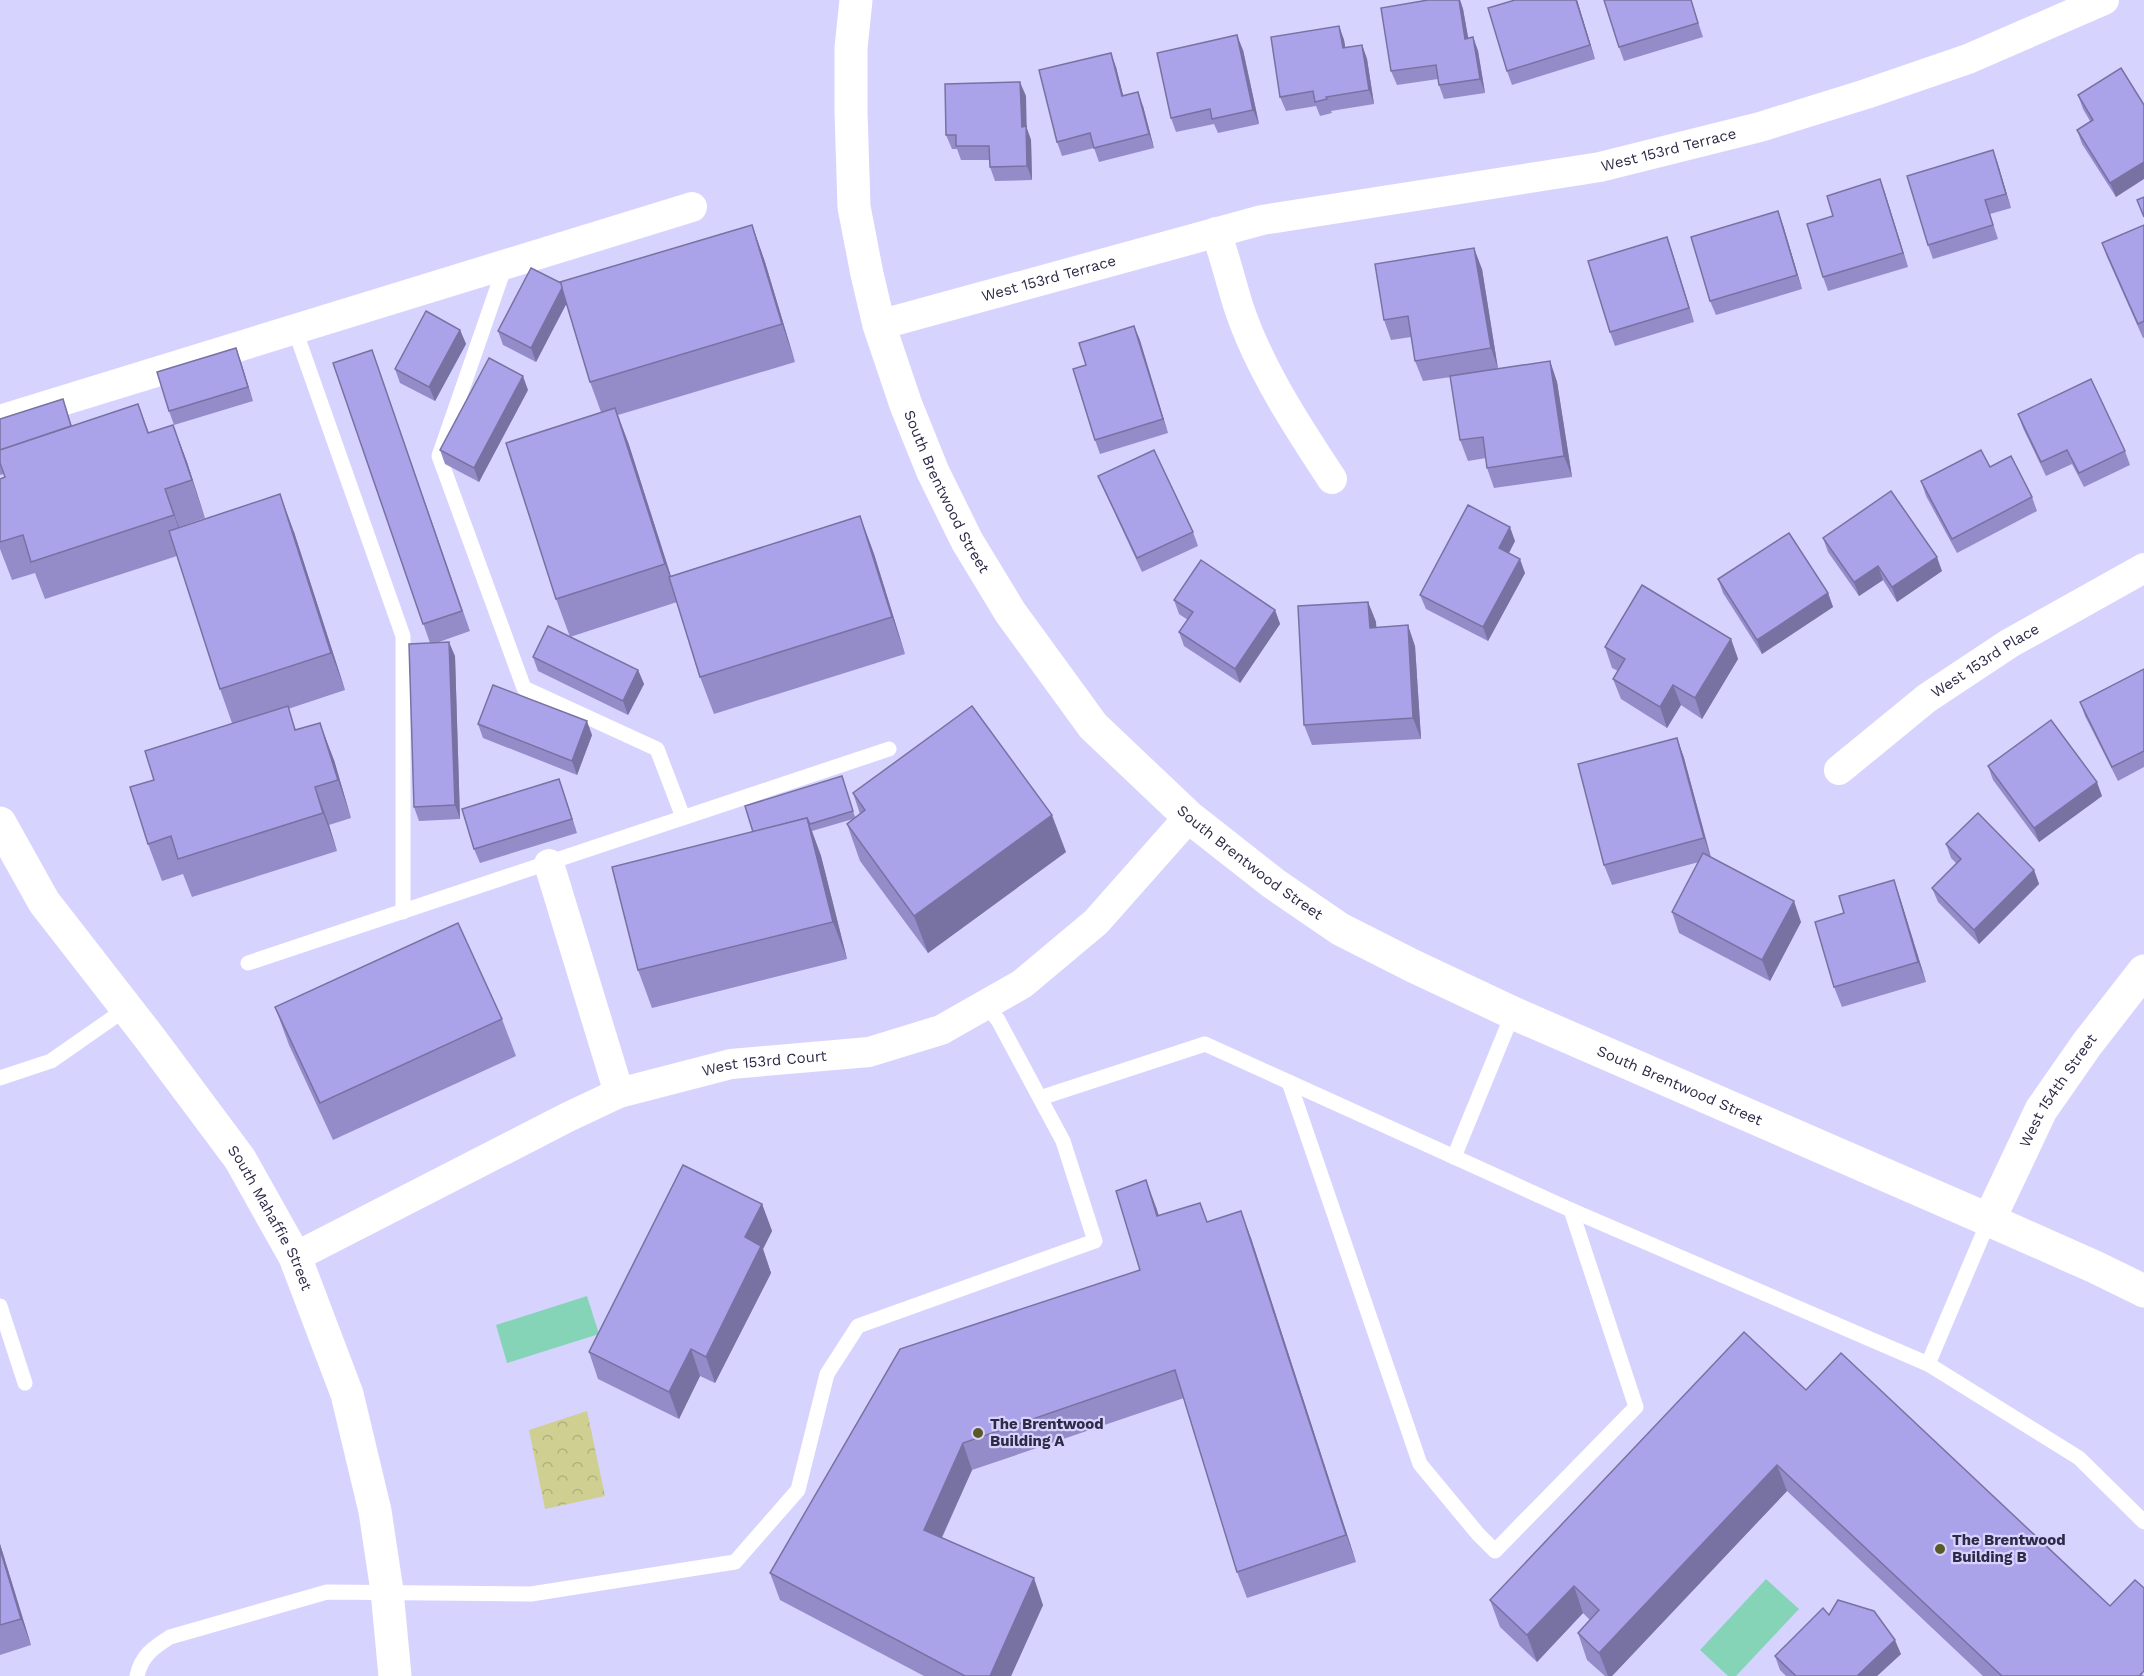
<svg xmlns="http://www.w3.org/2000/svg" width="2144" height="1676" font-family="'Work Sans',sans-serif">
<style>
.park{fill:url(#park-crowns)}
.water{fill:#86d4b8}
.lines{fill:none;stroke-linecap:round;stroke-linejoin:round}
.service{stroke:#fff;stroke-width:15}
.minor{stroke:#fff;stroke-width:30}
.tertiary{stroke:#fff;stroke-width:33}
.wall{fill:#938cc8}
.shaded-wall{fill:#7872a3}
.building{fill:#aba3e9;stroke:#7872a3;stroke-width:1.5}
.poi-dot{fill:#5a5a27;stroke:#d7d3ff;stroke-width:2}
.labels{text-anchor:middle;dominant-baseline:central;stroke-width:4.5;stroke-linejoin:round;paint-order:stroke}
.street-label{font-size:15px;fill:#2d2a46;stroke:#d7d3ff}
.poi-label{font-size:15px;font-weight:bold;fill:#2d2a46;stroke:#d7d3ff;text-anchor:start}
</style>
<defs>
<pattern id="park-crowns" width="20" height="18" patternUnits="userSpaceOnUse" patternTransform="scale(1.5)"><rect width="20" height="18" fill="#cecf90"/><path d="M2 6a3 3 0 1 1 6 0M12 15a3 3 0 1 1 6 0" fill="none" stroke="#b1b27e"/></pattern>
</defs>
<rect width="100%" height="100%" fill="#d7d3ff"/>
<polygon class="park" points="587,1411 605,1496 545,1509 529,1430"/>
<g class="water">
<polygon points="587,1296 599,1334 507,1363 496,1325"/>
<polygon points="1766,1579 1799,1609 1736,1676 1728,1676 1700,1650"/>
</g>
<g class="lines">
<g class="service">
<polyline points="506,263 439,456 524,688 657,749 683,817"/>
<polyline points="295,330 403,636 403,912"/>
<polyline points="248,963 889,749"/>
<polyline points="0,1078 51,1061 127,1008"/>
<polyline points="1289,1082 1420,1464 1478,1534 1495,1551 1636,1407 1571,1210"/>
<polyline points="1040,1098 1205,1044 1571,1210 1928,1364 2079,1458 2144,1522"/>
<polyline points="1454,1157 1513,1013"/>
<polyline points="0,1306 25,1383"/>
<polyline points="1928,1364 1989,1220"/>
<path d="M137 1676C141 1656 154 1647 170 1637L327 1592 531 1594 735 1562 798 1490 827 1374 858 1326 1095 1241 1063 1141 998 1020 986 1005"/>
</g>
<g class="minor">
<path d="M1216 232C1225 257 1231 283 1239 308 1259 368 1297 426 1332 479"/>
<path id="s1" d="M879 325 1262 220 1600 167 1760 127 1866 94 1968 59 2104 0"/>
<polyline points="0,420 692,207"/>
<path id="s2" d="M1839 770 1927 698 2010 643 2144 568"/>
<polyline points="549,864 619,1093"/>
<path id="s3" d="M295 1257 568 1117 619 1093 731 1064 869 1052 941 1030 1022 984 1096 922 1189 817"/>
</g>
<g class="tertiary">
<path id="s4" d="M856 0 851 48V112L854 207 867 274 879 325 906 405 933 472 967 541 1010 612 1093 726 1189 817 1273 883 1340 929 1413 966 1513 1013 1989 1220 2095 1267 2144 1291"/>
<path id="s5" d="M0 823 44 902 149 1037 240 1159 295 1257 347 1394 375 1511 387 1591 395 1676"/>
<path id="s6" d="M1989 1220 2041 1110 2087 1044 2144 971"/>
</g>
</g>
<g class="wall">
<polygon points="1428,0 1460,0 1463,9 1468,38 1473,37 1478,51 1485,93 1444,99 1439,85 1438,79 1397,85 1391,71"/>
<polygon points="1577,0 1595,59 1512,85 1507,71"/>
<polygon points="1691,0 1703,37 1624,61 1619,47"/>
<polygon points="1339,26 1344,40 1345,47 1362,45 1367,59 1374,104 1331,111 1332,113 1320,116 1316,106 1286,111 1280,97"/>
<polygon points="1243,50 1259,124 1218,133 1214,124 1176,132 1171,118"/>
<polygon points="1116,67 1123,96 1143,106 1154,148 1099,162 1094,148 1062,156 1057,142"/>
<polygon points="2078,95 2144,105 2116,197 2082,144 2077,130 2090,121 2083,109"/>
<polygon points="1026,96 1026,126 1031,140 1032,180 995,181 990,167 990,160 961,160 957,149 952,149 946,135"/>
<polygon points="1993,150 2011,208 1990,214 1998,239 1933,259 1928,245"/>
<polygon points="1880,179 1908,267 1828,291 1823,277 1833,216"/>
<polygon points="752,225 765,262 795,362 618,415 629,445 671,576 860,516 874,554 905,654 714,714 700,677 677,602 570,637 556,599 601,412 590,382 566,303 536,362 503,345 498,331 561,283"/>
<polygon points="1783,225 1802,289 1716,315 1710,301"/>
<polygon points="2144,225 2144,338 2143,338 2107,257 2102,243"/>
<polygon points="1667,237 1694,322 1615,346 1610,332"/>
<polygon points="1482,269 1498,369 1550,361 1557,382 1572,477 1494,488 1487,468 1486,458 1468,461 1460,440 1451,377 1423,381 1415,361 1411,337 1391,340 1384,320"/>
<polygon points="1134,326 1168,433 1100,454 1095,440 1086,365"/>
<polygon points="460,330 466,344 435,401 400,383 395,369"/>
<polygon points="236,348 253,401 174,425 169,411"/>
<polygon points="372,350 470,631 436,643 455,656 460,819 419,821 414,807 430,643 333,363"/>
<polygon points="528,390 479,482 445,464 440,450"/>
<polygon points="63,399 72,426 138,404 149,433 173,425 187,462 205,518 179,527 294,532 345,690 288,709 296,730 334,760 351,818 329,825 337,851 192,897 183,874 162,881 148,844 154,780 232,723 220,689 177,556 45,599 35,573 12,580 0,549 0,479 5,477 4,474 0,475 0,419"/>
<polygon points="2018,414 2125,451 2130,465 2084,487 2072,464 2046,476 2023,428"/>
<polygon points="1098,476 1193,532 1198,546 1142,572 1104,490"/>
<polygon points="1921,481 2032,497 2037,511 1957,553 1926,496"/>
<polygon points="1823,538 1942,571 1897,602 1883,580 1859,596 1828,552"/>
<polygon points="1515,541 1509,553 1525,573 1488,641 1426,609 1420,595"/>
<polygon points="1718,579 1828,593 1833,607 1762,654 1723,593"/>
<polygon points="1174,600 1275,610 1280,624 1240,683 1184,646 1179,632 1188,620 1179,614"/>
<polygon points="1368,602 1376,622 1376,627 1415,646 1421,739 1312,745 1304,725"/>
<polygon points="1731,639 1738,659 1702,719 1681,705 1667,728 1621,699 1613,679 1618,671 1612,668 1605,647"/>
<polygon points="533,657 638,670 644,684 628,715 538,671"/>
<polygon points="2144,669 2144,767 2118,781 2085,716 2080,702"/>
<polygon points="478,724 592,735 577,775 483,738"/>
<polygon points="1677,738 1684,758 1711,857 1801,922 1770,981 1679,933 1672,912 1699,862 1612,885 1604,865"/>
<polygon points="1988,766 2102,796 2039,842 1993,780"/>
<polygon points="842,776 855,817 860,814 853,793 1066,852 928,953 860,861 847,824 853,819 812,831 821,856 847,959 652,1008 638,970 753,832"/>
<polygon points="559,779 577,833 480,863 474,849"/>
<polygon points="1946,844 2034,870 2039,884 1979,944 1938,902 1932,888 1957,864 1951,858"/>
<polygon points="1894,880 1901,901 1926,982 1842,1007 1834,987"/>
<polygon points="275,1007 502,1019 516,1056 333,1140 289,1045"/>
<polygon points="762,1204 772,1231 763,1249 771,1273 715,1383 700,1376 679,1419 598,1379 589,1352"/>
<polygon points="1156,1207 1159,1216 1207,1222 1251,1238 1356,1562 1247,1598 1237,1572 1184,1398 972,1470 942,1538 1043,1605 1011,1676 924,1676 780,1600 770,1573 1140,1270"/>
<polygon points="1806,1390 2144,1676 1983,1676 1787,1491 1612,1676 1605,1676 1587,1660 1578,1633 1590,1620 1583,1613 1537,1662 1500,1627 1490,1600"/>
<polygon points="0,1544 31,1645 0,1655"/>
<polygon points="1829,1615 1901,1654 1877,1676 1786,1676 1780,1670 1775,1656"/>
</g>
<g class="shaded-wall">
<polygon points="1459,0 1460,0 1463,9 1471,53 1465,39"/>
<polygon points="1576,0 1577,0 1595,59 1590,45"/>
<polygon points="1339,26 1344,40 1348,62 1343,48"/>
<polygon points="1237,35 1243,50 1259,124 1253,110"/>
<polygon points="1473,37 1478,51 1485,93 1480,79"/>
<polygon points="1362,45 1367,59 1374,104 1369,90"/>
<polygon points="1111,53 1116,67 1127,110 1122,96"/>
<polygon points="1020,82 1026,96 1027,139 1026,126 1031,140 1032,180 1027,166 1022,127"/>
<polygon points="1138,92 1143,106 1154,148 1149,134"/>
<polygon points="1993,150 1998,164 2011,208 2006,194"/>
<polygon points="2144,162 2144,179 2116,197 2110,183"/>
<polygon points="1880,179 1885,193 1908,267 1903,253"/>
<polygon points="1778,211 1783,225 1802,289 1797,275"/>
<polygon points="752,225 765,262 795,362 782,324"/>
<polygon points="1667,237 1672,251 1694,322 1689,308"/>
<polygon points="1474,248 1482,269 1498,369 1491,348"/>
<polygon points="563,285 569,299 536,362 531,348"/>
<polygon points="1134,326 1140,340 1168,433 1163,419"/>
<polygon points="460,330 466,344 435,401 429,387"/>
<polygon points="236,348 241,362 253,401 248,387"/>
<polygon points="1550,361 1557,382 1572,477 1564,456"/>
<polygon points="523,376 528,390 479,482 474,468"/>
<polygon points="615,408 629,445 679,602 665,564"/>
<polygon points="173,425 187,462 205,518 192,480"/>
<polygon points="165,489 179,527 187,552 174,515"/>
<polygon points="280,494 294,532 345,690 331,653"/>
<polygon points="860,516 874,554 905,654 892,617"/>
<polygon points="1510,527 1515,541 1504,562 1499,548"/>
<polygon points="1937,557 1942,571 1897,602 1892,587"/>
<polygon points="1520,559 1525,573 1488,641 1483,627"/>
<polygon points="1878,566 1883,580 1859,596 1854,582"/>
<polygon points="1828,593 1833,607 1762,654 1757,640"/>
<polygon points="1368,602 1376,622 1378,648 1370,628"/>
<polygon points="1275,610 1280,624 1240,683 1235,669"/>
<polygon points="1408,625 1415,646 1421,739 1413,718"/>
<polygon points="1731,639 1738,659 1702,719 1695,698"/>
<polygon points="449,642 455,656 460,819 455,805"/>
<polygon points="638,670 644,684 628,715 623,701"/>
<polygon points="1673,685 1681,705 1667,728 1660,707"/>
<polygon points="587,721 592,735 577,775 572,761"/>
<polygon points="320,723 334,760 351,818 338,780"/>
<polygon points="1677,738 1684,758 1711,859 1704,838"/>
<polygon points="559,779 564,793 577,833 572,819"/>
<polygon points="2097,782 2102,796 2039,842 2034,828"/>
<polygon points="315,787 329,825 337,851 323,813"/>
<polygon points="1052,815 1066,852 928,953 914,916"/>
<polygon points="807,818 821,856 847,959 833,922"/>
<polygon points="2034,870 2039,884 1979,944 1974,930"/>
<polygon points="1894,880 1901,901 1926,982 1918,962"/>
<polygon points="1794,901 1801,922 1770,981 1762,960"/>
<polygon points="1146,1180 1156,1207 1167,1243 1157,1216"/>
<polygon points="762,1204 772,1231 763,1249 771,1273 715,1383 706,1357 745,1237"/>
<polygon points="1241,1211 1251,1238 1356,1562 1346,1535"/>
<polygon points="691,1349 700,1376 679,1419 669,1392"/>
<polygon points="963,1443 972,1470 933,1556 924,1530"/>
<polygon points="1777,1465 1787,1491 1612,1676 1608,1676 1599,1653"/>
<polygon points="0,1544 31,1645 21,1619 0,1549"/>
<polygon points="1034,1578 1043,1605 1011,1676 990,1676"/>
<polygon points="1574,1586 1583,1613 1537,1662 1527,1635"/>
<polygon points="1895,1640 1901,1654 1877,1676 1857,1676"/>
</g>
<g class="building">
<polygon points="1428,0 1459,0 1465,39 1473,37 1480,79 1439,85 1436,65 1391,71 1381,8"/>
<polygon points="1515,0 1576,0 1590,45 1507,71 1488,8"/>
<polygon points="1604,0 1691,0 1698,23 1619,47"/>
<polygon points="1339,26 1343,48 1362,45 1369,90 1326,97 1327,99 1315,102 1313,91 1280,97 1271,37"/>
<polygon points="1237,35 1253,110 1212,119 1210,109 1171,118 1157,53"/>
<polygon points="1111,53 1122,96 1138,92 1149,134 1094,148 1090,133 1057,142 1039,70"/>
<polygon points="2121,68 2144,105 2144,162 2110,183 2077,130 2093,120 2078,95"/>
<polygon points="1020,82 1022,127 1026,126 1027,166 990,167 989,146 956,146 956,135 946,135 945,84"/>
<polygon points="1993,150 2006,194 1985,200 1993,225 1928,245 1907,176"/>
<polygon points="1880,179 1903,253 1823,277 1807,224 1833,216 1827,196"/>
<polygon points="2144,197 2144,217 2137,200"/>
<polygon points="1778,211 1797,275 1710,301 1691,237"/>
<polygon points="752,225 782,324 590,382 560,282"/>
<polygon points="2144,225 2144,321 2138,324 2102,243"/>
<polygon points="1667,237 1689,308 1610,332 1588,261"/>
<polygon points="1474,248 1491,348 1415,361 1408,316 1384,320 1375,264"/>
<polygon points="531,268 561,283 562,288 531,348 498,331"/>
<polygon points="426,311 460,330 429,387 395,369"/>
<polygon points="1134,326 1163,419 1095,440 1073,369 1086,365 1079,343"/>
<polygon points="236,348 248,387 169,411 157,372"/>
<polygon points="372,350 462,611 423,624 333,363"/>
<polygon points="489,358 523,376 474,468 440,450"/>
<polygon points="1550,361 1564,456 1487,468 1483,437 1460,440 1450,376"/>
<polygon points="2091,379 2125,451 2079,473 2067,450 2041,462 2018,414"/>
<polygon points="63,399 71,426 0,450 0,419"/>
<polygon points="138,404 148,433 173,425 192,480 165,489 174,515 31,562 23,535 0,542 0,479 5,477 0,463 0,450"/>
<polygon points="615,408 665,564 556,599 506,443"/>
<polygon points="1154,450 1193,532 1137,558 1098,476"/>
<polygon points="1981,450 1990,467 2011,456 2032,497 1952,539 1921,481"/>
<polygon points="1891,491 1937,557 1892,587 1878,566 1854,582 1823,538"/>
<polygon points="280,494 331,653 220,689 169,531"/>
<polygon points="1468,505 1510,527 1499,548 1520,559 1483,627 1420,595"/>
<polygon points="860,516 892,617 700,677 669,577"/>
<polygon points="1789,533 1828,593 1757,640 1718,579"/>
<polygon points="1201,560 1275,610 1235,669 1179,632 1193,612 1174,600"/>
<polygon points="1642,585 1731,639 1695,698 1673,685 1660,707 1613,679 1625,659 1605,647"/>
<polygon points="1368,602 1370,628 1408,625 1413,718 1304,725 1298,606"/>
<polygon points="548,626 638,670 623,701 533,657"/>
<polygon points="449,642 455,805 414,807 409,644"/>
<polygon points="2144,669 2144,751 2112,767 2080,702"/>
<polygon points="493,685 587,721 572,761 478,724"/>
<polygon points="288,706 295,730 320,723 338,780 315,787 323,813 178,859 171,836 148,844 130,787 154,780 145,751"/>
<polygon points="972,706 1052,815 914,916 847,824 865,810 853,793"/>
<polygon points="2051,720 2097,782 2034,828 1988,766"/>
<polygon points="1677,738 1704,838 1604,865 1578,764"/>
<polygon points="842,776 853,811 810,824 807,818 753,832 745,806"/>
<polygon points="559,779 572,819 474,849 462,809"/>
<polygon points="1978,813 2034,870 1974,930 1932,888 1961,859 1946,844"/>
<polygon points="807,818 833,922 638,970 612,867"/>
<polygon points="1703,853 1794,901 1762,960 1672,912"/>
<polygon points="1894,880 1918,962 1834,987 1815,922 1844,913 1839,896"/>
<polygon points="458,923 502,1019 320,1103 275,1007"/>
<polygon points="683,1165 762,1204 745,1237 761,1246 706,1357 691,1349 669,1392 589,1352"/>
<polygon points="1146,1180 1157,1216 1200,1203 1207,1222 1241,1211 1346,1535 1237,1572 1175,1370 963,1443 924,1530 1034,1578 990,1676 965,1676 770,1573 900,1349 1140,1270 1116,1191"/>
<polygon points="1744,1332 1806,1390 1841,1353 2110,1606 2135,1580 2144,1588 2144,1671 2139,1676 2002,1676 1777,1465 1599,1653 1578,1633 1599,1610 1574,1586 1527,1635 1490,1600"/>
<polygon points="0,1549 21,1619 0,1625"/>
<polygon points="1838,1600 1874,1611 1895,1640 1857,1676 1796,1676 1775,1656 1823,1608 1829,1615"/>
</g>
<g class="poi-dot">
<circle cx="978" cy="1433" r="6"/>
<circle cx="1940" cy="1549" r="6"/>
</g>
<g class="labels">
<g class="street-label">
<text stroke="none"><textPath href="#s1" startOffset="810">West 153rd Terrace</textPath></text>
<text stroke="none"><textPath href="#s1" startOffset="176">West 153rd Terrace</textPath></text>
<text stroke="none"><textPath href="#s4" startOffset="508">South Brentwood Street</textPath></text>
<text stroke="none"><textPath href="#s2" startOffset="183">West 153rd Place</textPath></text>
<text stroke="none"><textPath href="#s4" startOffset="994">South Brentwood Street</textPath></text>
<text stroke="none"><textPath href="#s3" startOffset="512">West 153rd Court</textPath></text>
<text stroke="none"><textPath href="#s4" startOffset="1480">South Brentwood Street</textPath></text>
<text stroke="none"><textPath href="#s6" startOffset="147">West 154th Street</textPath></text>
<text stroke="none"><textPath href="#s5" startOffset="480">South Mahaffie Street</textPath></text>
</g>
<g class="poi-label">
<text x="990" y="1424">The Brentwood<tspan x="990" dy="17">Building A</tspan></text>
<text x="1952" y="1540">The Brentwood<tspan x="1952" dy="17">Building B</tspan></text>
</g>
</g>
</svg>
